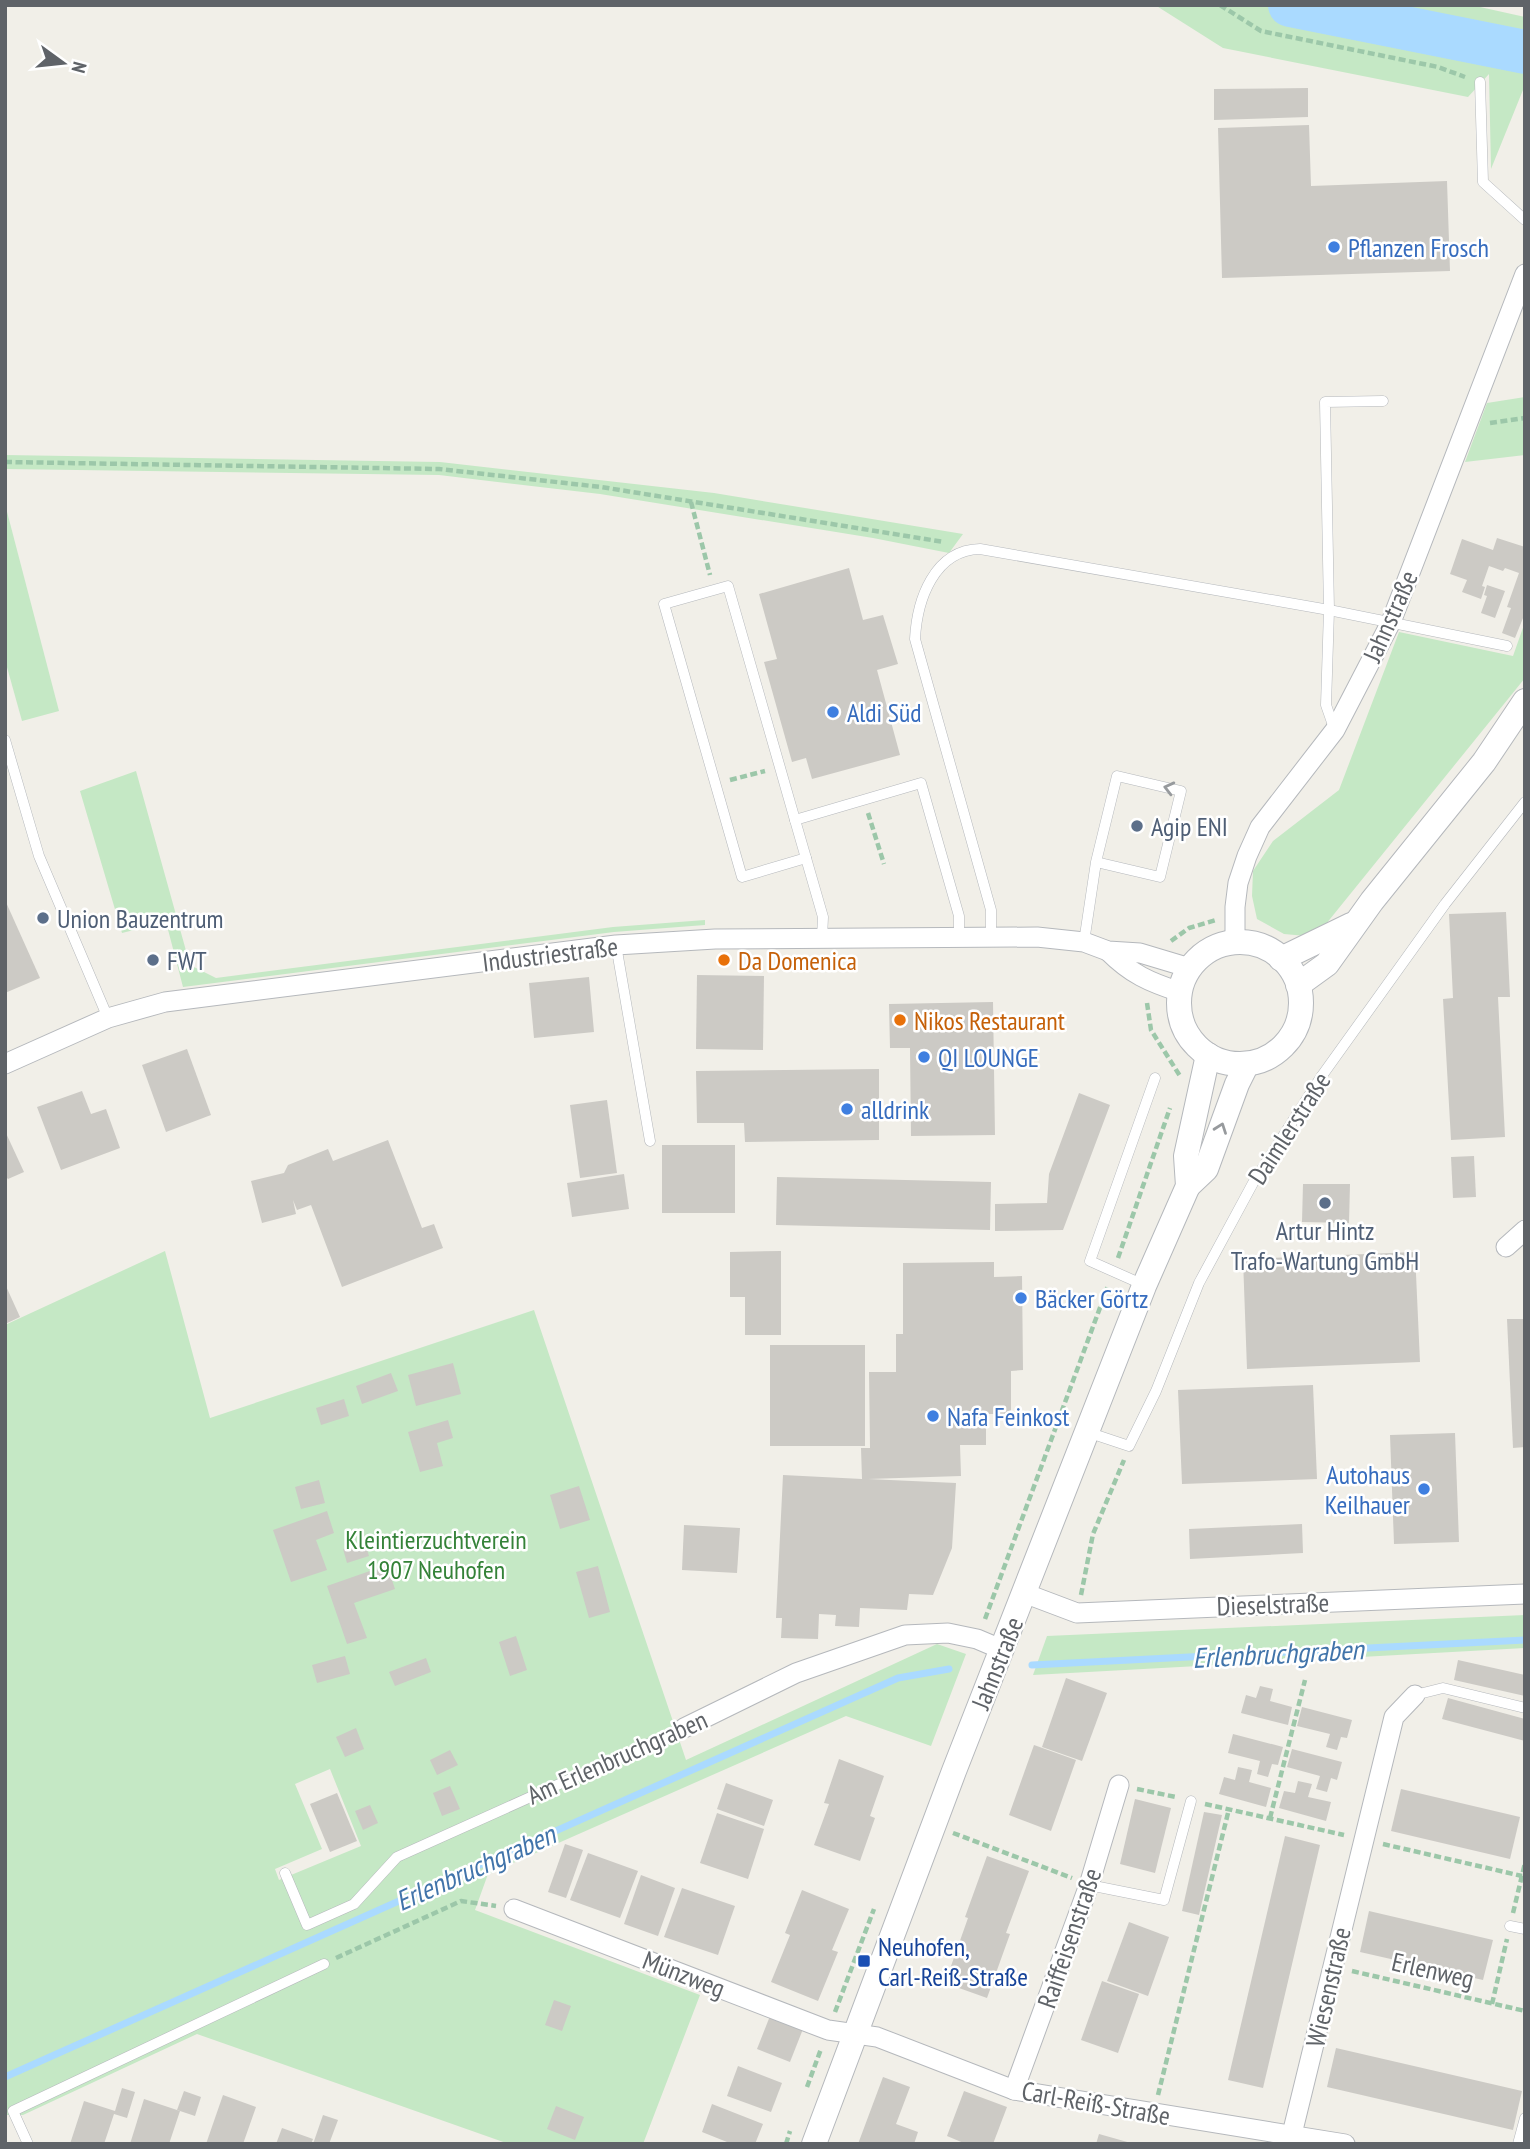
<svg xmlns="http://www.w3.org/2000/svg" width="1530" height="2149" font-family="'PT Sans Narrow',sans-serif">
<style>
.green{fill:#c5e8c5;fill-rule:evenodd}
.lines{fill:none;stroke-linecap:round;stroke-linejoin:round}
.stream{stroke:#aadaff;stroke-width:7}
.river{stroke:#aadaff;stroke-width:44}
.building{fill:#cccac5}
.service-casing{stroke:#b5b8bc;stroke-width:11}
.minor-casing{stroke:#b5b8bc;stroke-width:21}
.tertiary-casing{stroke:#b5b8bc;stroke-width:26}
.path{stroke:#9cc7a9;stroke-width:4.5;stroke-dasharray:7 3.5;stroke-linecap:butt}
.service{stroke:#fff;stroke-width:10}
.minor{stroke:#fff;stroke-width:19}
.tertiary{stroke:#fff;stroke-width:24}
.oneway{stroke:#979a9d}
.shop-dot{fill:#3f7fe0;stroke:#fff;stroke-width:2.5}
.service-dot{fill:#5c6f8a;stroke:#fff;stroke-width:2.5}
.food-dot{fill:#e8710a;stroke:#fff;stroke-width:2.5}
.transit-dot{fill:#1a4fb4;stroke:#fff;stroke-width:2.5}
.labels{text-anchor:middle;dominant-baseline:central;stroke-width:5;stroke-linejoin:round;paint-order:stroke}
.shop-label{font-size:26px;fill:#366cbe;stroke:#fff;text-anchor:start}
.street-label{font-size:26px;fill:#5f6368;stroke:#fff}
.service-label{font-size:26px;fill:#4e5e75;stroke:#fff;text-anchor:start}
.food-label{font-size:26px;fill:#c56008;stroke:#fff;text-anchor:start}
.park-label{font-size:26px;fill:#348238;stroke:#fff}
.transit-label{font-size:26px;fill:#164399;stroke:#fff;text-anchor:start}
.water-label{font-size:28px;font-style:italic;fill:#4174aa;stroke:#fff}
</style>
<rect width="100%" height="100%" fill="#f1efe8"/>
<g class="green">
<polygon points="1155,5 1471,5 1525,17 1525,85 1491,169 1489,74 1468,97 1223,48"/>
<polygon points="1525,397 1525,455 1465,462 1487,403"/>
<polygon points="5,455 440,462 714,493 963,534 949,553 873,538 600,494 439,475 5,469"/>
<polygon points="5,504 59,711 22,721 5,660"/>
<polygon points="1525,622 1525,678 1326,924 1306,936 1284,934 1257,919 1252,896 1253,871 1273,841 1339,790 1399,632 1513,656"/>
<polygon points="136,771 190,965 216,978 613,927 705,920 705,925 614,932 183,987 166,922 122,933 80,791"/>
<path d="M165 1251 210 1418 534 1310 686 1760 937 1644 966 1654 931 1746 846 1716 488 1874 475 1910 700 1995 643 2144H509L197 2034 23 2115H5V1325ZM330 1769 361 1846 279 1880 275 1869 322 1849 295 1784Z"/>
<polygon points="1525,1615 1525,1648 1033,1675 1047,1636"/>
</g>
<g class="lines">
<g class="stream">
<polyline points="1032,1665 1525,1640"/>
<polyline points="5,2077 898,1678 949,1669"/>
</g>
<polyline class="river" points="1290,5 1525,52"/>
</g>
<g class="building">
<polygon points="1308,88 1308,117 1214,120 1214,89"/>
<polygon points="1309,125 1311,186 1447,181 1450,271 1222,278 1218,128"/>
<polygon points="1497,538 1525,547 1525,613 1515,638 1502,633 1511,608 1507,607 1519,573 1505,568 1503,571 1489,566 1482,586 1485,587 1481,599 1462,592 1467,580 1450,574 1462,539 1493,550"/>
<polygon points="849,568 863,620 883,615 898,664 877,670 900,755 812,779 806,758 792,762 764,662 777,659 759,594"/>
<polygon points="1487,585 1505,591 1495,618 1481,613 1487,596 1484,595"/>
<polygon points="5,900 40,978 5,993"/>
<polygon points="1506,912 1510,997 1498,997 1505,1137 1451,1140 1443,999 1453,998 1449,914"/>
<polygon points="697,975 764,976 763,1050 696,1049"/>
<polygon points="589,977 594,1032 534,1038 529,983"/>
<polygon points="993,1002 995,1135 911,1136 910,1048 890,1048 889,1004"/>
<polygon points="187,1049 211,1115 166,1132 142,1065"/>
<polygon points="879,1069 879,1140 745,1142 744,1123 697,1123 696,1071"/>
<polygon points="82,1091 91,1114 106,1109 120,1148 61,1170 37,1107"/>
<polygon points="1079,1093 1110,1105 1063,1230 995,1231 995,1204 1047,1203 1049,1174"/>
<polygon points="607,1100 617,1173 580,1178 570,1105"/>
<polygon points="5,1131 24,1172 8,1179 5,1176"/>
<polygon points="388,1140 422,1228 434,1224 443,1248 342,1287 311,1205 297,1210 293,1200 296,1214 262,1223 251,1181 284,1173 288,1165 328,1149 333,1161"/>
<rect x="662" y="1145" width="73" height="68"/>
<polygon points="1474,1156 1476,1197 1453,1198 1451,1157"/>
<polygon points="624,1174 629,1209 572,1217 567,1183"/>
<polygon points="777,1177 991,1182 990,1230 776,1225"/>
<polygon points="1303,1184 1350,1184 1349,1223 1302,1222"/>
<polygon points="781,1251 781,1335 745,1335 745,1297 730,1297 730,1252"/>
<polygon points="1415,1252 1420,1362 1247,1369 1243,1259"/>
<polygon points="994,1262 994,1277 1022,1276 1023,1370 1011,1371 1011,1414 986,1414 986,1445 960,1445 961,1476 868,1479 956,1483 952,1548 933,1595 909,1594 907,1610 860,1608 859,1627 835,1626 836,1615 819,1614 818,1639 781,1638 782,1618 776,1618 783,1475 862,1479 861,1448 870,1448 869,1372 896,1372 896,1334 903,1334 903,1263"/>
<polygon points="5,1284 20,1317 5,1324"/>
<polygon points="1507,1319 1525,1319 1525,1447 1513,1448"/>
<rect x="770" y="1345" width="95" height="101"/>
<polygon points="453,1363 461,1394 416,1406 408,1375"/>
<polygon points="391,1373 398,1391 362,1404 356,1386"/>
<polygon points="1313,1385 1317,1479 1182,1484 1178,1390"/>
<polygon points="344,1399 349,1416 321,1425 316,1408"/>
<polygon points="448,1420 453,1438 437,1443 443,1466 420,1472 408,1432"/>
<polygon points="1455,1433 1459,1542 1394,1544 1390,1435"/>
<polygon points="319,1480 325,1503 301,1509 295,1487"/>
<polygon points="579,1486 590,1520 560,1529 550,1495"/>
<polygon points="327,1511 334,1533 316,1540 327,1570 291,1582 273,1530"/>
<polygon points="1302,1524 1303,1553 1190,1559 1189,1529"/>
<polygon points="684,1525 740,1528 737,1573 682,1570"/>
<polygon points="365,1543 369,1556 347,1563 343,1549"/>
<polygon points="387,1565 395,1589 354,1603 367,1638 347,1644 327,1586"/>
<polygon points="598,1566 610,1612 589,1618 576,1572"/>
<polygon points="516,1636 527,1670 510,1676 499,1642"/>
<polygon points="345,1656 350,1674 317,1683 312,1665"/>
<polygon points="426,1658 431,1672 395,1686 389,1672"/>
<polygon points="1458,1660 1525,1675 1525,1696 1454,1680"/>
<polygon points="1066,1678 1107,1693 1082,1761 1042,1747"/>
<polygon points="1260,1686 1273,1689 1270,1701 1292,1707 1288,1725 1241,1713 1246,1695 1256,1698"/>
<polygon points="1448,1698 1525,1719 1525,1741 1442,1719"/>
<polygon points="1302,1707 1352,1720 1347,1738 1341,1737 1337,1750 1326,1747 1330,1734 1297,1726"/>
<polygon points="356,1728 364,1749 345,1757 336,1737"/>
<polygon points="1233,1734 1283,1747 1278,1765 1272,1764 1268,1777 1257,1774 1260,1761 1228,1753"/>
<polygon points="1034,1745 1076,1760 1051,1831 1009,1815"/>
<polygon points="1292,1749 1342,1762 1337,1780 1331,1778 1327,1792 1316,1789 1320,1776 1287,1767"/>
<polygon points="450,1750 458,1765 437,1775 430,1760"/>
<polygon points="839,1759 884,1776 870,1816 875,1818 860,1861 814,1845 829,1804 824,1803"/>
<polygon points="1238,1767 1252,1770 1249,1782 1271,1788 1266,1807 1219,1794 1224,1777 1235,1780"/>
<polygon points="1298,1781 1312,1784 1308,1797 1331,1802 1326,1821 1279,1808 1284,1791 1295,1793"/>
<polygon points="726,1783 773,1800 764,1826 717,1809"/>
<polygon points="450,1786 460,1809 442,1816 433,1793"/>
<polygon points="1401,1789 1520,1817 1510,1859 1391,1831"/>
<polygon points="337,1793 357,1841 330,1852 310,1804"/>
<polygon points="1135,1799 1171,1808 1155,1873 1120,1864"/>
<polygon points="370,1805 378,1823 363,1830 355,1811"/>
<polygon points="1204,1812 1222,1815 1199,1915 1182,1911"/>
<polygon points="717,1813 764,1829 748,1879 700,1863"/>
<polygon points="1285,1836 1320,1845 1263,2088 1228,2080"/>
<polygon points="565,1844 583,1850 566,1898 548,1892"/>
<polygon points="588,1853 638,1871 620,1918 570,1900"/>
<polygon points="987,1856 1029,1871 1006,1933 1010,1934 987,1998 945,1983 968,1918 965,1917"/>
<polygon points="641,1875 675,1888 658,1936 624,1924"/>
<polygon points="682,1888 735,1906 718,1955 664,1937"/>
<polygon points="802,1890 849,1909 832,1950 838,1952 818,2001 771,1982 790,1935 785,1933"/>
<polygon points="1369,1911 1493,1940 1483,1980 1360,1952"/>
<polygon points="1129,1922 1169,1937 1148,1996 1107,1981"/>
<polygon points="1102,1981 1139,1994 1118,2053 1081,2040"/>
<polygon points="554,2000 571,2006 562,2031 545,2025"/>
<polygon points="770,2016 803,2029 790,2062 757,2049"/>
<polygon points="1336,2048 1522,2091 1513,2130 1327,2087"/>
<polygon points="738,2066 782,2083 771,2112 727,2096"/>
<polygon points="883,2077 910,2087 896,2124 918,2132 914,2144 858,2144"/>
<polygon points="122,2088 135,2092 127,2118 114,2114 104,2144 70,2144 84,2101 115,2111"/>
<polygon points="184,2091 201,2097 195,2116 177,2110"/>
<polygon points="964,2091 1007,2107 993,2144 966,2144 947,2136"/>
<polygon points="223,2095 256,2107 243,2144 206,2144"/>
<polygon points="144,2099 180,2111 169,2144 130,2144"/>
<polygon points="712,2104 763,2124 755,2144 732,2144 702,2132"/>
<polygon points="556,2106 584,2117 575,2140 547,2129"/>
<polygon points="323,2115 338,2120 329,2144 313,2144"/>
<polygon points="282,2128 313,2139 311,2144 276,2144"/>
<polygon points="1099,2134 1131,2143 1131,2144 1096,2144"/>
</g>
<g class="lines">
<g class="service-casing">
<g id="service">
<polyline points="1480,82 1483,182 1525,220"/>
<polyline points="1334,728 1326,705 1329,610 1325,402 1383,401"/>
<polyline points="5,740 39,856 108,1018"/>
<polyline points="795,820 728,586 664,604 742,877 806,858"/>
<path d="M991 937V910L915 639C917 600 934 550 980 549L1329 610 1507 646"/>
<polyline points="822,938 823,917 795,820 921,783 959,916 959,937"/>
<polyline points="1084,942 1096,862 1117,776 1181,791 1160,877 1096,862"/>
<polyline points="616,945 650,1141"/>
<polyline points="1144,1285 1090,1261 1155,1078"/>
<polyline points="1087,1432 1129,1446 1156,1391 1199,1283 1253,1183 1321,1077 1445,904 1525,802"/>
<polyline points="1415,1695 1443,1688 1525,1708"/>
<polyline points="285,1873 307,1925 354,1904 397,1857 684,1728"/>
<polyline points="1089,1885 1164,1900 1191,1801"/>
<polyline points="1510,1926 1525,1929"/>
<polyline points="28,2144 13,2111 324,1964"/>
<polyline points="1518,2144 1525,2118"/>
</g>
</g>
<g class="minor-casing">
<g id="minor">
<polyline points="1235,942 1235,907 1238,883 1247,856 1260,827 1335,730 1391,622 1525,274"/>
<path d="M1108 951C1131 974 1149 982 1180 992"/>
<polyline points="5,1064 108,1018 165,1002 616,945 715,939 1037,937 1084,942 1108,951 1140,953 1190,968"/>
<polyline points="1506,1247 1525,1230"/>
<polyline points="1024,1593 1077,1613 1525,1594"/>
<polyline points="684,1728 796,1673 905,1635 948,1633 977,1639 1003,1650"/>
<polyline points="514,1909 828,2030 877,2037 1014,2090 1345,2144"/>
<polyline points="1014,2090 1089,1885 1119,1785"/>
<polyline points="1292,2134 1394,1717 1415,1695"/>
</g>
</g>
<g class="tertiary-casing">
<g id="tertiary">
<circle cx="1240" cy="1003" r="61"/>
<polyline points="1281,959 1351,925"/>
<polyline points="1298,985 1327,964 1372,901 1484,762 1525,701"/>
<polyline points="1188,1186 1206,1169 1237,1084 1247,1064"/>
<polyline points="814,2144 954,1771 1144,1286 1188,1186 1186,1156 1208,1055"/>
</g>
</g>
<g class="path">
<polyline points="1220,5 1261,31 1438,67 1465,77"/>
<polyline points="1490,423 1525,418"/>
<polyline points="5,462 439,469 601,487 944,542"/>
<polyline points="691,502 710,575"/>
<polyline points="730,780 765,771"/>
<polyline points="868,813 884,864"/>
<polyline points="1171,941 1189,928 1216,920"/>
<polyline points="1147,1003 1151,1030 1180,1076"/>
<polyline points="1118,1258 1170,1108"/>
<polyline points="1081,1595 1093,1534 1124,1460"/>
<polyline points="985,1619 1108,1286"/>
<polyline points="1137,1789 1176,1797"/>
<polyline points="1205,1804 1344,1835"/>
<polyline points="1270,1818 1305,1680"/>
<polyline points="953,1833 1072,1878"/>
<polyline points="1383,1844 1522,1876"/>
<polyline points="1513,1913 1525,1863"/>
<polyline points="336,1958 461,1901 496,1906"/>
<polyline points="1352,1971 1525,2011"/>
<polyline points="1492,2004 1507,1939"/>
<polyline points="835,2012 874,1909"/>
<polyline points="807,2087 821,2049"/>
<polyline points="1158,2095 1229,1809"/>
<polyline points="786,2144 790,2131"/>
</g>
<use href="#service" class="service"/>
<use href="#minor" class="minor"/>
<use href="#tertiary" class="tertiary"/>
</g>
<defs><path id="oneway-chevron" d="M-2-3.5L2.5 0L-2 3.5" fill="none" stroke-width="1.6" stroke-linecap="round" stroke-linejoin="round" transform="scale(1.75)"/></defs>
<g class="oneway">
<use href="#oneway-chevron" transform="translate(1169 788) rotate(-166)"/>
<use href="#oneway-chevron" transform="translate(1221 1128) rotate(-70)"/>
</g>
<g class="shop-dot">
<circle cx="1334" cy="247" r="7"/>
<circle cx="833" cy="712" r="7"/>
<circle cx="924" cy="1057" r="7"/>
<circle cx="847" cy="1109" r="7"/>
<circle cx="1021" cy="1298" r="7"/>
<circle cx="933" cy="1416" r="7"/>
<circle cx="1424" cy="1489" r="7"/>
</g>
<g class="service-dot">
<circle cx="1137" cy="826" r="7"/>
<circle cx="43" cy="918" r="7"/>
<circle cx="153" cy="960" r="7"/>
<circle cx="1325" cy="1203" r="7"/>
</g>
<g class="food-dot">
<circle cx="724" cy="960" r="7"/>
<circle cx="900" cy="1020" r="7"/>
</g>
<rect class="transit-dot" x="857" y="1954" width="14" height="14" rx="3.5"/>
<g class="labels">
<g class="shop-label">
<text x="1348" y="247">Pflanzen Frosch</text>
<text x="847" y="712">Aldi Süd</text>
<text x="938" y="1057">QI LOUNGE</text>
<text x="861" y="1109">alldrink</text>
<text x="1035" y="1298">Bäcker Görtz</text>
<text x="947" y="1416">Nafa Feinkost</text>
<text x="1410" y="1474" text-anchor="end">Autohaus<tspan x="1410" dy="30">Keilhauer</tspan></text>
</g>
<g class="street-label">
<text transform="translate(1390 616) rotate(-66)">Jahnstraße</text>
<text transform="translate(550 954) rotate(-7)">Industriestraße</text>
<text transform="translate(1289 1128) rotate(-57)">Daimlerstraße</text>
<text transform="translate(1273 1604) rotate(-2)">Dieselstraße</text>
<text transform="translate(997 1663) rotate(-68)">Jahnstraße</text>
<text transform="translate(617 1757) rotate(-24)">Am Erlenbruchgraben</text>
<text transform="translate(1069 1938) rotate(-71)">Raiffeisenstraße</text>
<text transform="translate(1433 1970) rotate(13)">Erlenweg</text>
<text transform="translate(684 1974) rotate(21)">Münzweg</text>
<text transform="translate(1328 1987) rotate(-77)">Wiesenstraße</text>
<text transform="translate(1096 2103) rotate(10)">Carl-Reiß-Straße</text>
</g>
<g class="service-label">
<text x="1151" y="826">Agip ENI</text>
<text x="57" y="918">Union Bauzentrum</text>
<text x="167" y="960">FWT</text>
<text x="1325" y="1230" text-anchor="middle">Artur Hintz<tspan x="1325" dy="30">Trafo-Wartung GmbH</tspan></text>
</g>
<g class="food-label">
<text x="738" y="960">Da Domenica</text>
<text x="914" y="1020">Nikos Restaurant</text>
</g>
<g class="park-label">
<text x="436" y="1539">Kleintierzuchtverein<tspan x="436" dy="30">1907 Neuhofen</tspan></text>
</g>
<g class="transit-label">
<text x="878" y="1946">Neuhofen,<tspan x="878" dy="30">Carl-Reiß-Straße</tspan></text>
</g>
<g class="water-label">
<text transform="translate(1278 1653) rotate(-3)">Erlenbruchgraben</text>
<text transform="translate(475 1867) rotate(-24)">Erlenbruchgraben</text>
</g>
</g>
<rect width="1530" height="2149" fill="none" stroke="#5f6368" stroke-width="14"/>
<g transform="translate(63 63) rotate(105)" stroke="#ffffff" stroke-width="5" paint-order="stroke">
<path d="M0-5L12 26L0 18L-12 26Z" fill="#5f6368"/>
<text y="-10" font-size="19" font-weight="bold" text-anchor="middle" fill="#5f6368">N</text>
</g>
</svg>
